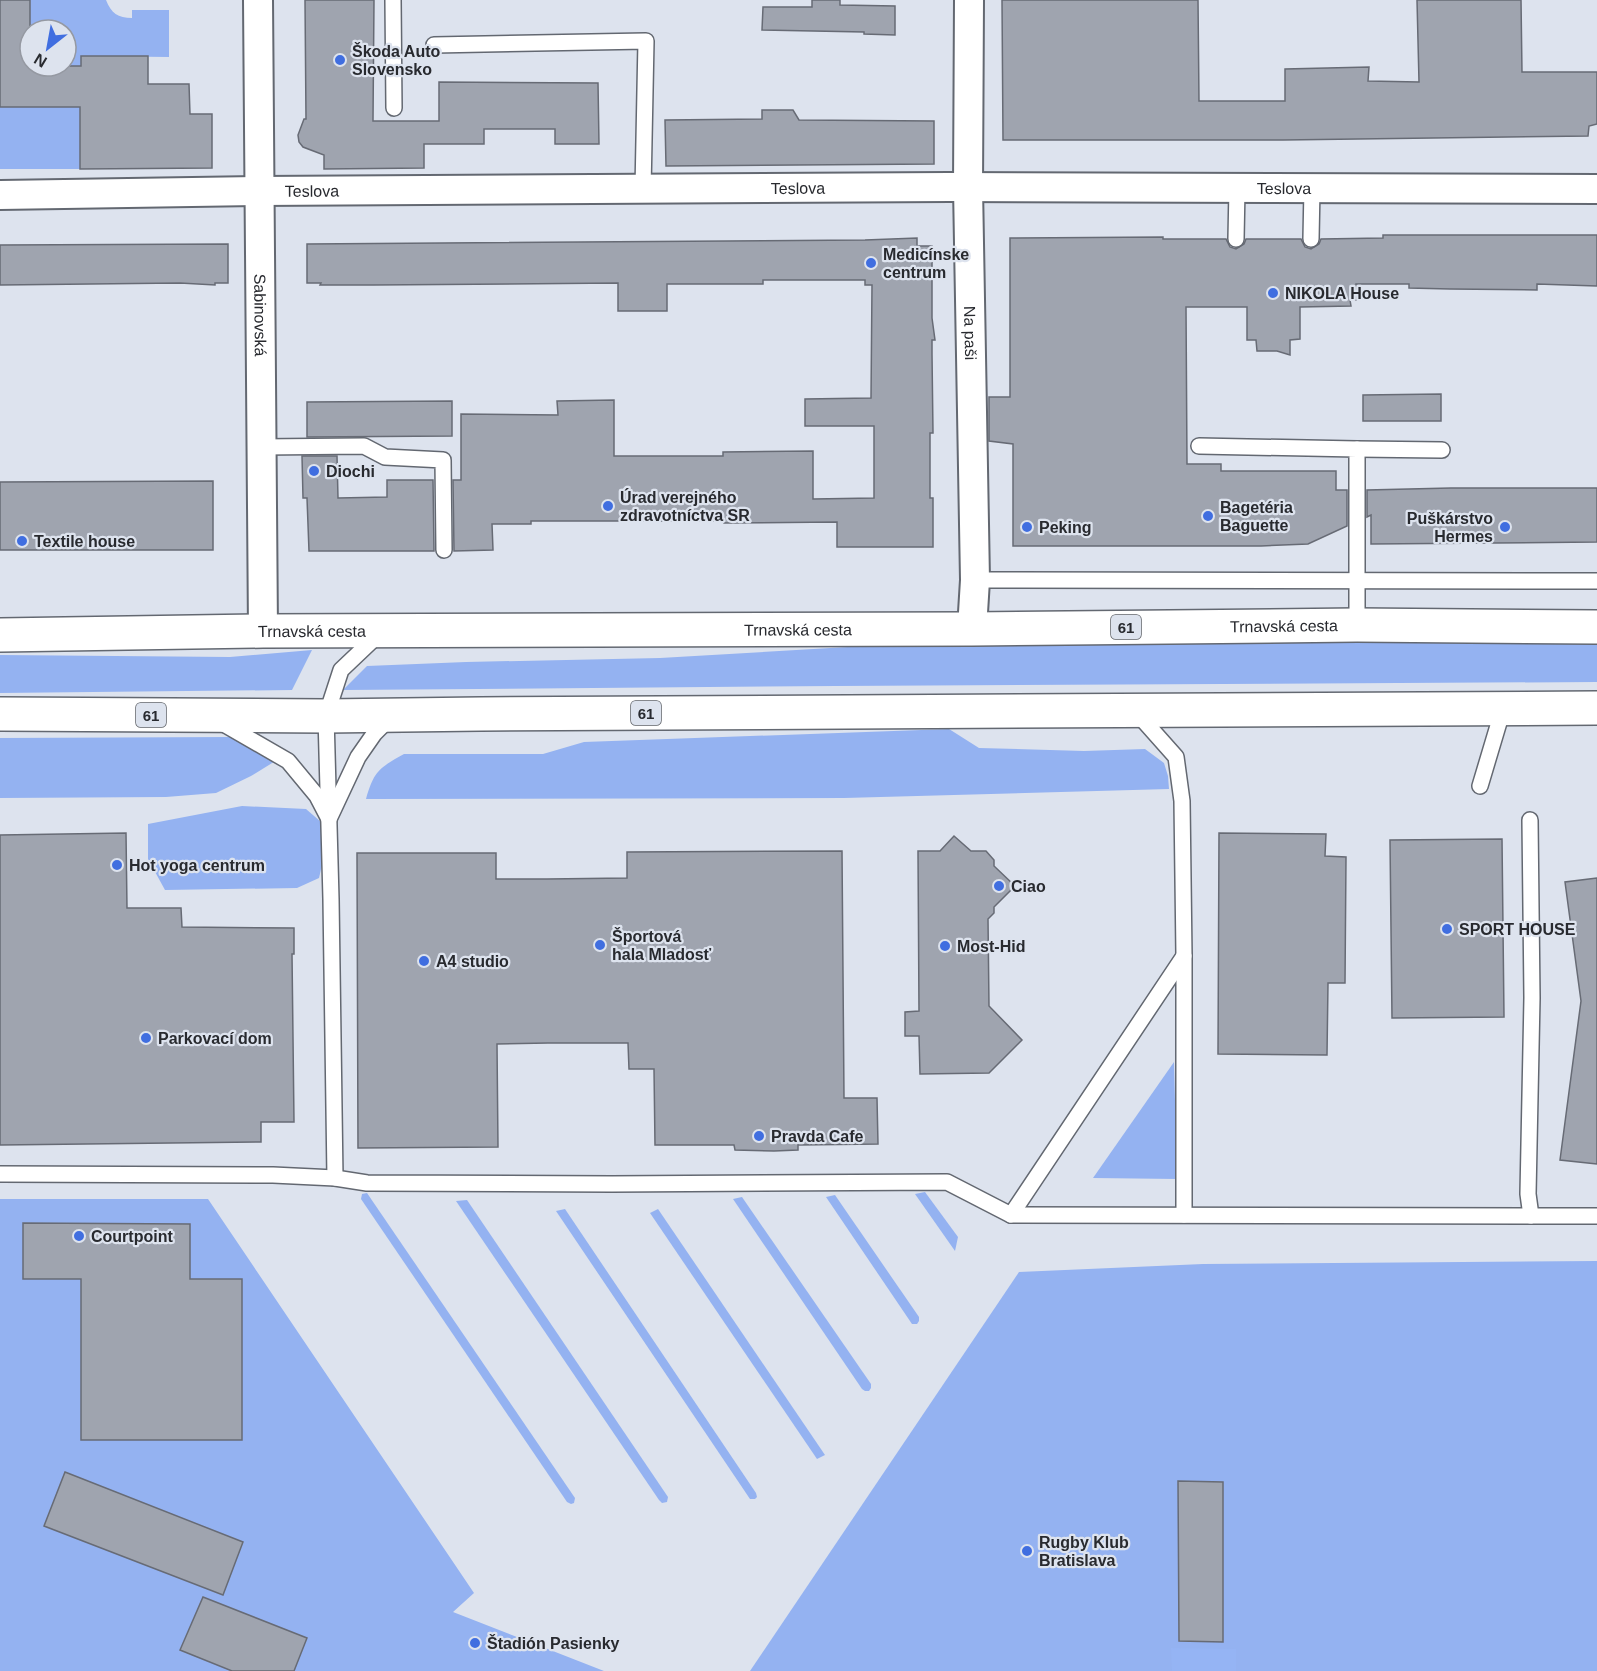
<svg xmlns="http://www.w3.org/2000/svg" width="1597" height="1671" font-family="Arial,sans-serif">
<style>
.green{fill:#94b2f1;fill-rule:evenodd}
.forest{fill:#95b4f4}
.building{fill:#9fa4af;stroke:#676b75;stroke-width:1.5}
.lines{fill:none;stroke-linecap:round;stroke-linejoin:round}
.service-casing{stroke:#636871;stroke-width:18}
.minor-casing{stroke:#636871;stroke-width:32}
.primary-casing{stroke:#636871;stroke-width:36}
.service{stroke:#fff;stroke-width:15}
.minor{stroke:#fff;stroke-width:28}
.primary{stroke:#fff;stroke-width:33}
.poi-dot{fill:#406ee0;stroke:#dde3ee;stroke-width:2}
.labels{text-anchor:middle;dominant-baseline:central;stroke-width:4.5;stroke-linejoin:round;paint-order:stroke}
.shield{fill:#dde3ee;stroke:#5e6268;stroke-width:1.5}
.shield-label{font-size:15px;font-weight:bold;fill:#282a2f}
.poi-label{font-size:16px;font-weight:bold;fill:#282a2f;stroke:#dde3ee;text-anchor:start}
.street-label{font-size:16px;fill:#282a2f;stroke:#dde3ee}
</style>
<rect width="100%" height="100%" fill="#dde3ee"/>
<g class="green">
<path d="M0 0H106C111 13 118 18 132 18V10H169V57L81 56 80 169H0ZM30 30H66V66H30Z"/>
<polygon points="1468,641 1597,641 1597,682 836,686 343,690 367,666 466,662 660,658 899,644"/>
<polygon points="312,650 292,690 0,693 0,655 230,657"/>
<path d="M949 729 979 748 1084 751 1145 749 1164 763 1168 776 1169 789 844 798 366 799C374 771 379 768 404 754H543L584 742Z"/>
<polygon points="232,737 277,760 251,776 216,793 166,797 0,798 0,738"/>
<polygon points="242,806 306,809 321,822 324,856 319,878 297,888 165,890 148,859 148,824"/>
<polygon points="1174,1062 1177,1179 1093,1178"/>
<polygon points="925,1192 958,1237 955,1251 915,1194"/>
<polygon points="367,1193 575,1498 574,1503 571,1504 567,1502 361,1199 362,1194"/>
<polygon points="835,1195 919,1317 919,1321 917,1324 912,1324 826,1197"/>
<polygon points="742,1197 871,1384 871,1388 869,1391 865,1391 862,1389 733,1199"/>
<polygon points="0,1199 208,1199 474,1593 453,1612 604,1671 0,1671"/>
<polygon points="467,1200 668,1497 667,1502 662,1503 659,1500 456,1201"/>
<polygon points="565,1209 756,1493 757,1497 755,1499 750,1499 556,1211"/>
<polygon points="658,1209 825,1455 817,1459 650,1213"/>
<polygon points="1597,1261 1597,1671 750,1671 1019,1272 1203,1264"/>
</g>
<polygon class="forest" points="1171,1648 1236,1649 1236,1671 1172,1671"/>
<g class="building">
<polygon points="0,0 30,0 30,66 81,66 81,56 148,56 148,84 189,84 190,114 212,114 212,168 80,169 80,107 0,107"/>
<polygon points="305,0 374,0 373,121 439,121 439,82 598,83 599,144 555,144 555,129 484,129 484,144 424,144 424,168 324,169 324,155 303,147 299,142 298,135 304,119 306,119"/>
<polygon points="812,0 840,0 840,5 895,6 895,35 864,34 864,32 762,30 763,7 812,7"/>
<polygon points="1002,0 1198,0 1199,101 1285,101 1285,69 1369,67 1368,81 1419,82 1417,0 1521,0 1522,72 1597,72 1597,124 1589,126 1588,136 1283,140 1003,140"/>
<polygon points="762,110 793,110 799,120 934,121 934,164 666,166 665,120 762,119"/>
<polygon points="1383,235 1597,235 1597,286 1537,284 1537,290 1450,289 1409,288 1409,284 1356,284 1356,300 1350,300 1351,306 1300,307 1300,339 1290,340 1290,355 1277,351 1257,351 1256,340 1247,340 1247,307 1186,307 1187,464 1221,464 1221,471 1336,471 1336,490 1347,490 1347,526 1308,544 1261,546 1013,546 1013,444 989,441 989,397 1010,397 1010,238 1163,237 1163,239 1226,239 1230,247 1236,249 1244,244 1246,239 1301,239 1305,247 1311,249 1319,244 1321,239 1383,238"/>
<polygon points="917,238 917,246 932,246 932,318 935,340 932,340 932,354 933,433 930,433 930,498 933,498 933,547 837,547 837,522 724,523 724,521 531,521 531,524 492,524 493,550 454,551 453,480 461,480 461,414 558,415 557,401 614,400 614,456 723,456 723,452 813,451 813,499 874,498 874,426 805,426 805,399 871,398 872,285 865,285 865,280 763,280 763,284 667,284 667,311 618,311 618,283 373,285 320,285 321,283 307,283 307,244 865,240"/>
<polygon points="228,244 228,283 215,283 215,285 180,283 0,285 0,245"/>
<polygon points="1441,394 1441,421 1363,421 1363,395"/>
<polygon points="452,401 452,436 307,437 307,402"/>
<polygon points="302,456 337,456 338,498 387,497 387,480 433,480 434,551 309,551 307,498 303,498"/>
<polygon points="213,481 213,550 0,550 0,482"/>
<polygon points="1451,488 1597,488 1597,542 1371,544 1371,515 1367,517 1367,490"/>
<polygon points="126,833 127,908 181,908 182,927 294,928 294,954 292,954 294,1122 261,1122 261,1142 0,1145 0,835"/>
<polygon points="1219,833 1326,834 1325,856 1346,857 1345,983 1328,983 1327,1055 1218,1054"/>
<polygon points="954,836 971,851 986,851 994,860 994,866 1015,886 994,907 994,913 988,919 989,1006 1022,1040 989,1073 920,1074 919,1036 905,1036 905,1012 919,1011 918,851 940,851"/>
<polygon points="1502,839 1504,1017 1392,1018 1390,840"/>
<polygon points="842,851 844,1098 877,1098 878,1144 798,1145 798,1150 774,1151 735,1150 734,1145 655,1145 654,1069 629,1069 628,1043 548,1043 497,1044 498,1147 358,1148 357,853 496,853 496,879 547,879 627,878 627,852"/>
<polygon points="1597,878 1597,1164 1560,1160 1581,1001 1565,882"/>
<polygon points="23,1223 190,1224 190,1279 242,1279 242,1440 81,1440 81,1279 23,1279"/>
<polygon points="65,1472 243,1542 223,1595 44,1526"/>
<polygon points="1178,1481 1223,1482 1223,1642 1179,1641"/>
<polygon points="203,1597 307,1638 294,1671 232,1671 180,1650"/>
</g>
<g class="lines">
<g class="service-casing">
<g id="service">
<polyline points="393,0 394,108"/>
<polyline points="434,45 646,41 643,189"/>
<polyline points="1236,239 1237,188"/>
<polyline points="1311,239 1312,188"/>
<polyline points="1199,446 1357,449 1357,625"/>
<polyline points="261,447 364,446 385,457 443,460 444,550"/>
<polyline points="1357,449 1442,450"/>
<polyline points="975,580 1597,581"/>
<polyline points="1136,712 1176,757 1182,801 1184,956 1184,1215"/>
<polyline points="222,723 288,761 317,796 329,819 358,757 374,734 391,717"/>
<polyline points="1480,786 1503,709"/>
<polyline points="1530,820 1532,998 1528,1194 1531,1216"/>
<polyline points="0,1174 273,1175 335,1178 367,1183 612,1184 947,1182 1011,1215 1597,1216"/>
<polyline points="335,1178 331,899 326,716 341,670 380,633"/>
<polyline points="1011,1215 1184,956"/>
</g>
</g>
<g class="minor-casing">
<g id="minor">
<path id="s1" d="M258 0 263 631"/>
<path id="s2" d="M969 0 968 187 975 580 972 629"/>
<path id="s3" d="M0 195 259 191 950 187 1597 189"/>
</g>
</g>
<g class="primary-casing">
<g id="primary">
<path id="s4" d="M0 635 263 631 972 629 1357 625 1597 627"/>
<polyline points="0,714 326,716 481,714 1597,708"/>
</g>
</g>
<use href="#service" class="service"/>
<use href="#minor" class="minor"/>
<use href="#primary" class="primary"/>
</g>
<g class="poi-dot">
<circle cx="340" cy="60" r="6"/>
<circle cx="871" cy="263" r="6"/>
<circle cx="1273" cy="293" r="6"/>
<circle cx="314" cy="471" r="6"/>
<circle cx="608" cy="506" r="6"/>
<circle cx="1208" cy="516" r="6"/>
<circle cx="1027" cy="527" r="6"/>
<circle cx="1505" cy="527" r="6"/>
<circle cx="22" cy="541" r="6"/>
<circle cx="117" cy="865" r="6"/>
<circle cx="999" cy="886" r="6"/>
<circle cx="1447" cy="929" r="6"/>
<circle cx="600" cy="945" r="6"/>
<circle cx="945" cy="946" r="6"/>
<circle cx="424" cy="961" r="6"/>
<circle cx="146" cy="1038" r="6"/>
<circle cx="759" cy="1136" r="6"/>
<circle cx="79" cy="1236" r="6"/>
<circle cx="1027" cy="1551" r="6"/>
<circle cx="475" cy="1643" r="6"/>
</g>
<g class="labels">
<g class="shield">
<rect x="1111" y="615" width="30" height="24" rx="4.5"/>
<rect x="631" y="701" width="30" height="24" rx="4.5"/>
<rect x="136" y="703" width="30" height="24" rx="4.5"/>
</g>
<g class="shield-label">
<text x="1126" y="627">61</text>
<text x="646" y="713">61</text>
<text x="151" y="715">61</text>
</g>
<g class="poi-label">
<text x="352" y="51">Škoda Auto<tspan x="352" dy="18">Slovensko</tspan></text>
<text x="883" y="254">Medicínske<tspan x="883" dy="18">centrum</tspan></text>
<text x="1285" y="293">NIKOLA House</text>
<text x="326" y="471">Diochi</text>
<text x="620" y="497">Úrad verejného<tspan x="620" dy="18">zdravotníctva SR</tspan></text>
<text x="1220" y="507">Bagetéria<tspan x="1220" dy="18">Baguette</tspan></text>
<text x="1493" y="518" text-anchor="end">Puškárstvo<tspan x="1493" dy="18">Hermes</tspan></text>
<text x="1039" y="527">Peking</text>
<text x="34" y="541">Textile house</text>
<text x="129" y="865">Hot yoga centrum</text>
<text x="1011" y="886">Ciao</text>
<text x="1459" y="929">SPORT HOUSE</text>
<text x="612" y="936">Športová<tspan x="612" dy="18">hala Mladosť</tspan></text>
<text x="957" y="946">Most-Hid</text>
<text x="436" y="961">A4 studio</text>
<text x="158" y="1038">Parkovací dom</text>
<text x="771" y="1136">Pravda Cafe</text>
<text x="91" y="1236">Courtpoint</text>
<text x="1039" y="1542">Rugby Klub<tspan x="1039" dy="18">Bratislava</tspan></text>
<text x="487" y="1643">Štadión Pasienky</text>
</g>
<g class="street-label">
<text stroke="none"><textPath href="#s3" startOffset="798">Teslova</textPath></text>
<text stroke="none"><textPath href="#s3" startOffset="1284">Teslova</textPath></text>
<text stroke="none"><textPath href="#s3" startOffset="312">Teslova</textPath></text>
<text stroke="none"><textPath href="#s1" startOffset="315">Sabinovská</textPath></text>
<text stroke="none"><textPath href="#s2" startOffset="333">Na paši</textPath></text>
<text stroke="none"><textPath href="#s4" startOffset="1284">Trnavská cesta</textPath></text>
<text stroke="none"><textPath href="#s4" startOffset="798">Trnavská cesta</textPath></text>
<text stroke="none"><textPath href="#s4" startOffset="312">Trnavská cesta</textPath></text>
</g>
</g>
<g transform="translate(48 48) rotate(211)"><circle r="28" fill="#dde3ee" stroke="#9599a2" stroke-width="1.5"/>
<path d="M0-4.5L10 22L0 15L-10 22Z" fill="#406ee0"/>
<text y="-9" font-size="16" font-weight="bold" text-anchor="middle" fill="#282a2f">N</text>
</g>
</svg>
